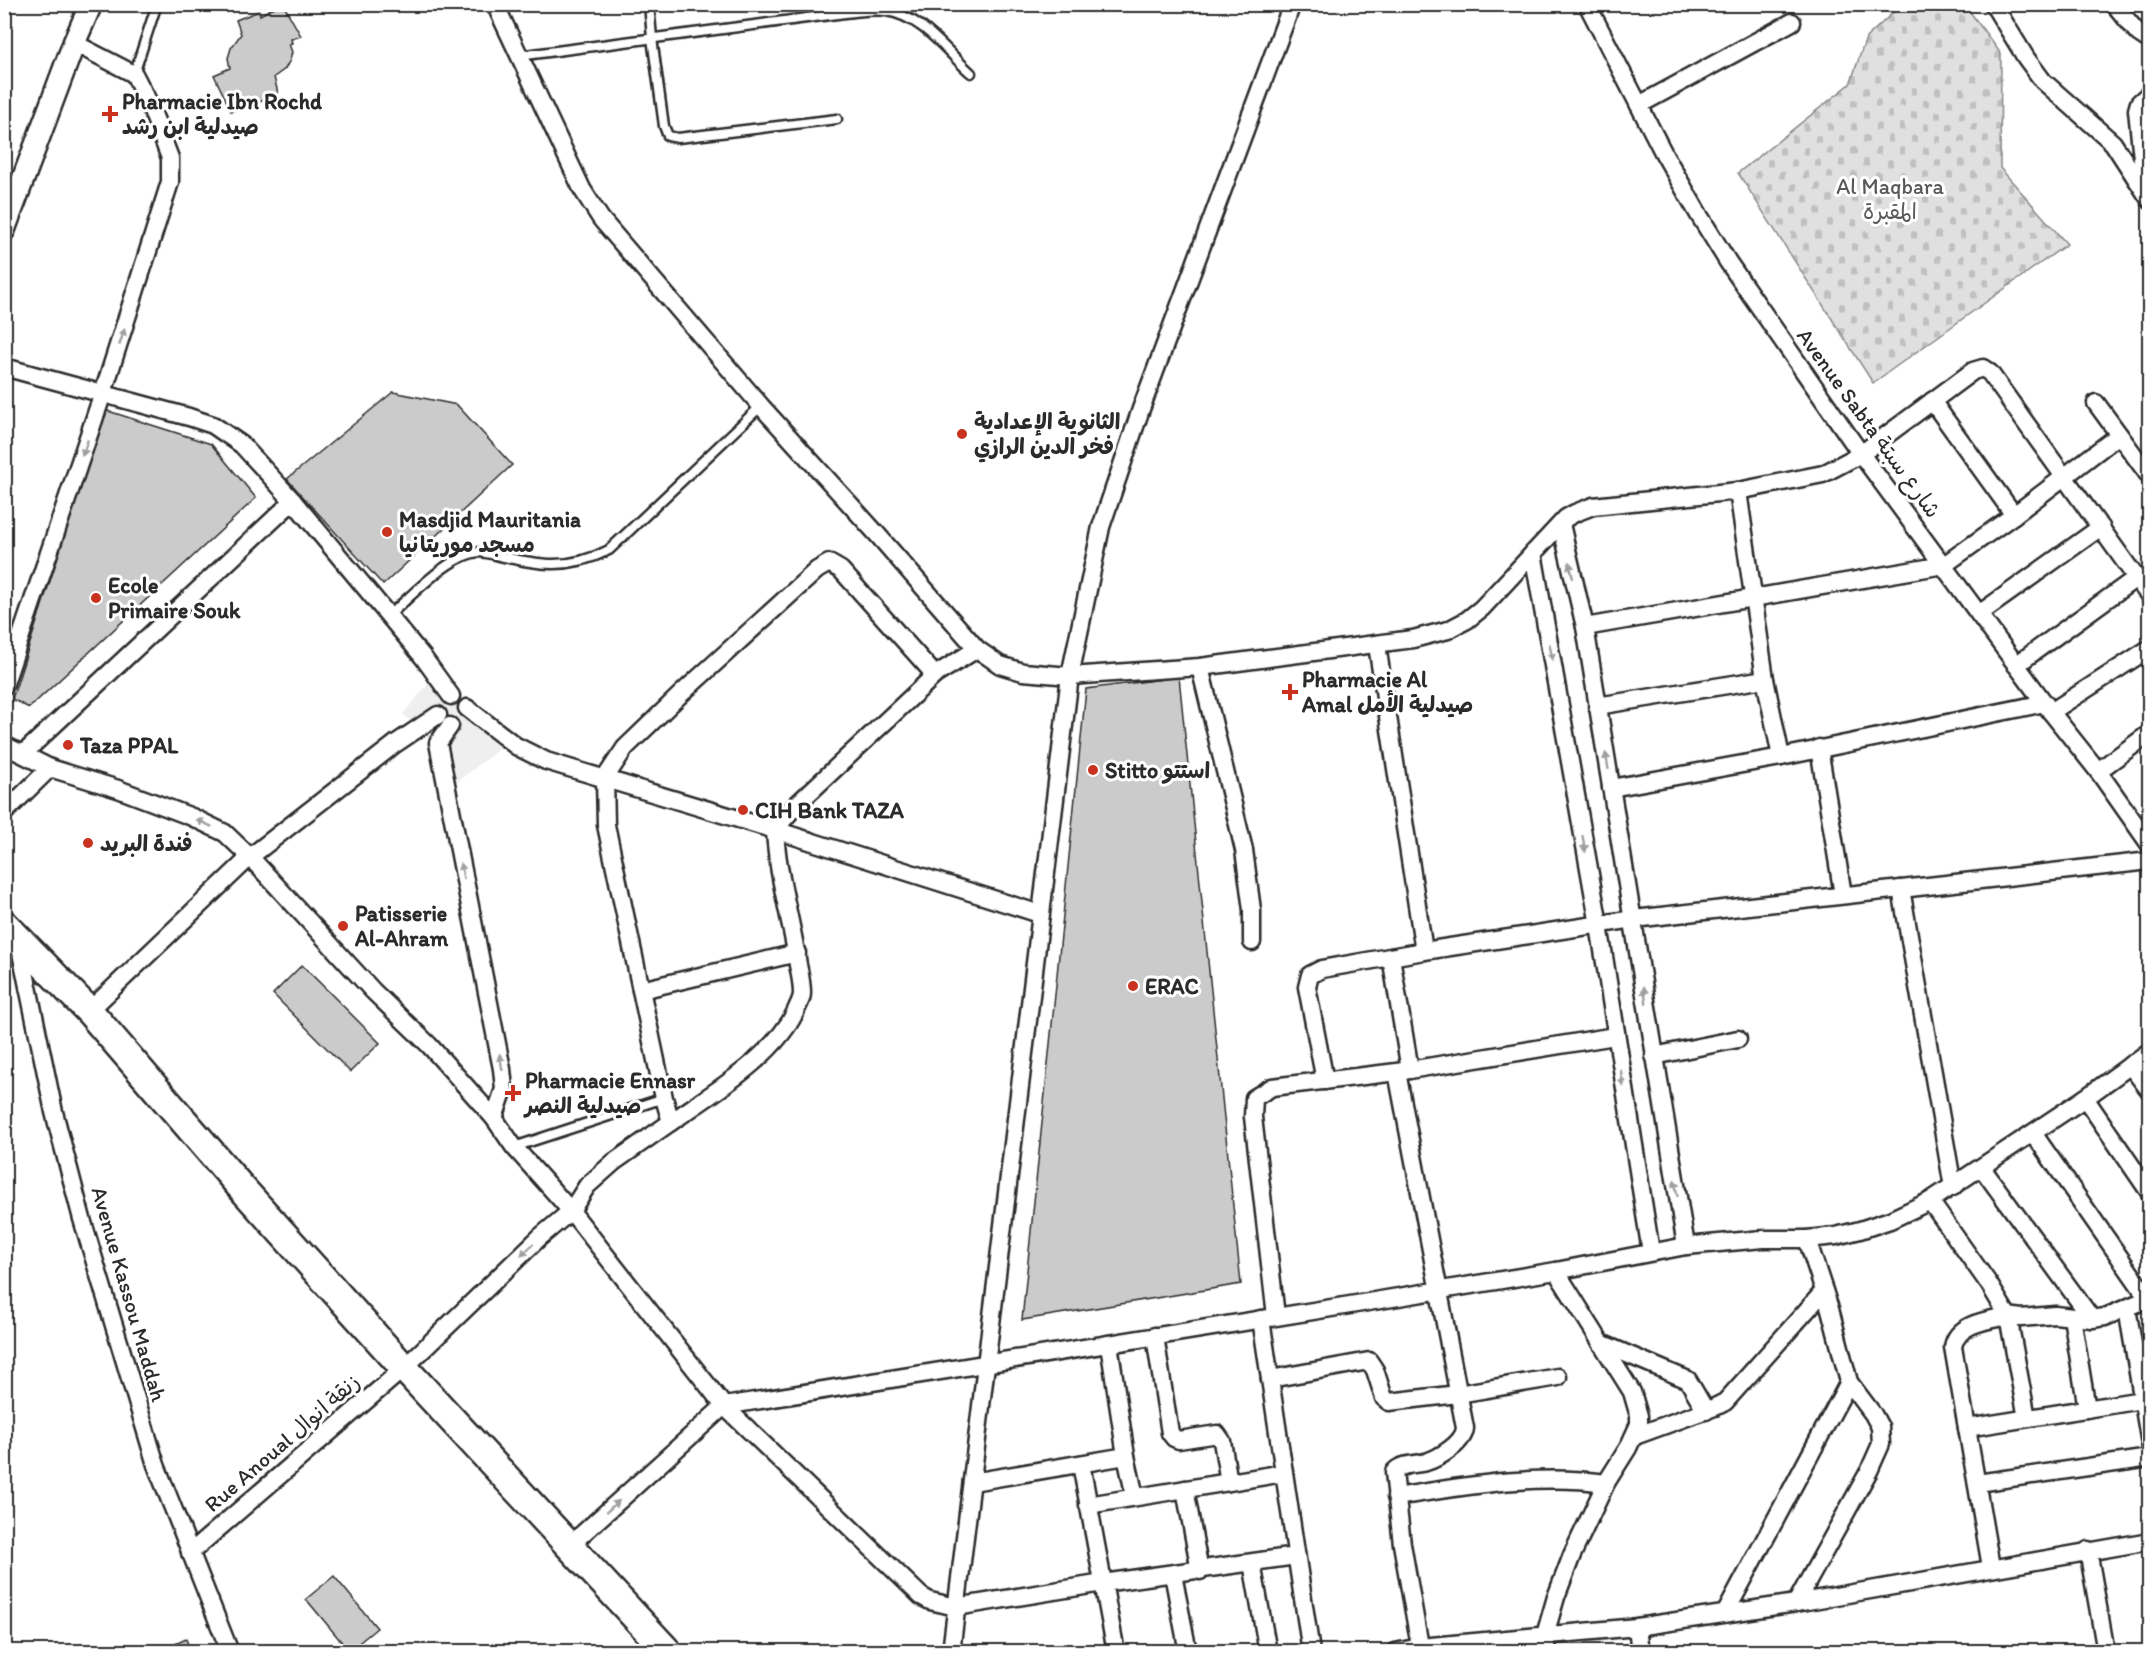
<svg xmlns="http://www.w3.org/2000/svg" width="2154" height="1656" font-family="Itim,'Playpen Sans Arabic',sans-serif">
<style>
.built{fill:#efefef}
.cemetery{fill:url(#cemetery-stones);stroke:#868686;stroke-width:1.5}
.building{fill:#cbcbcb;stroke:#2b2b2b;stroke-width:1.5}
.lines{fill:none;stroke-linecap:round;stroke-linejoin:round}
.service-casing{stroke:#2b2b2b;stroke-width:13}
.minor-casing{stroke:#2b2b2b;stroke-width:21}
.tertiary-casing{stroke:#2b2b2b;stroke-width:26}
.primary-casing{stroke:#2b2b2b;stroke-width:32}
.service{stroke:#fff;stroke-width:8}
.minor{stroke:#fff;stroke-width:16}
.tertiary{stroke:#fff;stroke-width:21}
.primary{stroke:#fff;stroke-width:27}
.oneway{fill:#a0a0a0}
.poi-dot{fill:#c8321e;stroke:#fff;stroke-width:2}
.labels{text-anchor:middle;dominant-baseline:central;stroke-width:6;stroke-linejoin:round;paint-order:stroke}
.poi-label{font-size:22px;font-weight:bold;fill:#2b2b2b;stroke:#fff;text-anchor:start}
.park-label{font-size:22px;fill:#585858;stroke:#fff}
.street-label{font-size:22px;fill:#2b2b2b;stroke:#fff}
</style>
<defs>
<pattern id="cemetery-stones" width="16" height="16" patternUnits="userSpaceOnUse" patternTransform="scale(1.5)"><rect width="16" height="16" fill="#e0e0e0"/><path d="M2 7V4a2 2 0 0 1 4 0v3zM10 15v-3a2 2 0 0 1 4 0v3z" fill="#c0c0c0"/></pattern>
</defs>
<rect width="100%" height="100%" fill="#fff"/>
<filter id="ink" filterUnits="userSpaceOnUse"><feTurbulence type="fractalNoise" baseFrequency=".0167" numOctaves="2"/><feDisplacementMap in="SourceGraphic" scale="12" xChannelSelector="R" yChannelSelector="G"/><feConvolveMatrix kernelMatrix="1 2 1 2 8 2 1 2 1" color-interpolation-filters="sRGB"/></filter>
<g filter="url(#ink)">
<polygon class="built" points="436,675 509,741 449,788 443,752 403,714"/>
<polygon class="cemetery" points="1901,5 1965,5 2001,54 2000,168 2067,244 1873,383 1738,173 1850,84 1866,38"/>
<g class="building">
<polygon points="280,4 283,4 301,36 291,39 292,43 289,44 292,52 290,60 285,69 274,77 278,93 245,109 243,106 231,111 214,75 230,68 228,58 231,48 241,34 236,20 259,11 260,15"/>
<polygon points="393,392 457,405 512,465 383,585 287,479"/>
<polygon points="105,410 211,444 256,498 29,708 12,699"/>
<polygon points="1179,677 1241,1284 1022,1320 1086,689"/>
<polygon points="302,965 380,1043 350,1072 273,994"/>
<polygon points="334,1576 377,1628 349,1651 306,1599"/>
<polygon points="186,1639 191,1652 158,1652"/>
</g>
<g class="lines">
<g class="service-casing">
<g id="service">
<polyline points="649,4 652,38 664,126 668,136 678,138 837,119"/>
<path d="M518 56 845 13C858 12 873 9 886 11 922 16 945 50 971 73"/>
<polyline points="134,74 157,4"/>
<path d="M388 616C412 596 450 553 481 552 530 562 562 574 609 550L761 406"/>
<polyline points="514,1147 664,1098"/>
</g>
</g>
<g class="minor-casing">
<g id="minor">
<polyline points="495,4 582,189 601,219 761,406 876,533 977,649 1000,665 1023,672 1070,676 1200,667 1413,639 1448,630 1467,620 1482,608 1566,518 1575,513 1593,506 1738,491 1823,474 1861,454 1973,371 1983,368 1990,373 2150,597"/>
<polyline points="1587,4 1663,152 1699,215 1728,262 1861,454 2051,712 2098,771 2150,845"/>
<polyline points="1993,4 2026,58 2043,81 2113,143 2150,200"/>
<polyline points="2114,4 2138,33 2150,41"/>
<polyline points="1639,105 1792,22"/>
<polyline points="2145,188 2137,110 2139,103 2150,93"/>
<polyline points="4,367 189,417 213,425 242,445 293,501 423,657 451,696"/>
<polyline points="1932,401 2014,515"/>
<polyline points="2096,403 2150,477"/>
<polyline points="1738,491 1765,679 1781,757"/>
<polyline points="1561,524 1585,627 1686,1246"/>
<polyline points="1533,553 1599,925 1651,1252"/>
<polyline points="1979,614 2101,527"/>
<polyline points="1585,627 1944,565 2014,515 2119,435"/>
<polyline points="1377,645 1424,951"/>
<polyline points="2016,665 2136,578"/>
<polyline points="1200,667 1244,850 1252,910 1252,942"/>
<polyline points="4,686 103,393 170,182 170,158 149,103 134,74 74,43"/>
<polyline points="1597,706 1765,679"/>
<polyline points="467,708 516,746 546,761 775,830 1040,914"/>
<polyline points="2051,712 2150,648"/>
<polyline points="450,726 438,743 502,1069 504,1089 494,1118"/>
<polyline points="4,745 50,768 118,789 192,817 225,833 250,857 373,991 429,1045 494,1118 514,1147 571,1211 724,1406 921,1596 930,1601 956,1607 1103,1583 1296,1556"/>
<polyline points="1819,748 1843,895"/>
<polyline points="24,753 293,501"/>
<polyline points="2098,771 2150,733"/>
<polyline points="1611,788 1781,757 2045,703"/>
<polyline points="4,813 50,768"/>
<polyline points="1901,889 1953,1187"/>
<polyline points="19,943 54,1112 82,1219 156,1465 230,1652"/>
<polyline points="1391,957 1410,1070"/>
<polyline points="641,990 797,953"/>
<polyline points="89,1011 250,857 395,744 438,715"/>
<polyline points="1654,1056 1738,1039"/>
<polyline points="2130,1065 2150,1091"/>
<path d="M1397 1072 1465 1428C1464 1443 1439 1458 1426 1462 1415 1465 1402 1463 1394 1472L1402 1544 1421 1652"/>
<polyline points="1325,1081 1307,987 1310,975 1322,969 1424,951 1634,919 2150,861"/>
<polyline points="2085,1098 2150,1193"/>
<path d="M671 1122C713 1093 779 1054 798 1006 800 1002 802 997 802 993 802 984 800 974 798 965 792 921 777 875 775 830L794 807 935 675 977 649"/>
<polyline points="2033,1133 2148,1298"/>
<polyline points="1982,1168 2092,1319"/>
<path d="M1930 1201 1989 1284 2008 1316C1989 1320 1957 1323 1953 1347L1991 1567"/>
<polyline points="2127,1308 2150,1444"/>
<polyline points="1276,1316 1253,1117 1254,1098 1272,1087 1397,1072 1615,1036"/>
<polyline points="2072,1317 2087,1409"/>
<polyline points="1261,1319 1311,1652"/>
<polyline points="1155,1336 1170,1433 1174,1438 1179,1440 1217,1434 1222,1441 1229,1482"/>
<polyline points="1601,1343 1688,1380 1706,1411"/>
<polyline points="1270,1379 1369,1361 1375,1370 1384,1398 1389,1402 1458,1394 1558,1377"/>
<polyline points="2027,1418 2008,1316 2021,1318 2055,1315 2092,1319 2105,1317 2150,1298"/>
<polyline points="1967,1428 2142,1400"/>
<polyline points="1635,1436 1715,1407 1725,1402 1824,1291"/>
<polyline points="1126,1456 1135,1497"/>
<polyline points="1081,1464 1116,1652"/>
<polyline points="972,1482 1126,1456 1109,1344"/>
<polyline points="1977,1483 2150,1458"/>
<polyline points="1185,1489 1200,1571"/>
<path d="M1396 1497C1465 1486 1537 1473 1606 1483"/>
<polyline points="1088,1505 1284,1473"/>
<polyline points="570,1545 724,1406 1350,1305 1556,1271 1686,1246 1763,1239 1807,1239 1836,1236 1860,1230 1890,1220 1930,1201 2085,1098 2150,1051"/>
<polyline points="2088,1550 2106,1652"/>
<polyline points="190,1553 404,1368 540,1237 571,1211 587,1186 614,1162 671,1122 664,1098 606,825 605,778 625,748 681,694 817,570 829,563 841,570 935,675"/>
<polyline points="1252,1563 1268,1652"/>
<polyline points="1173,1574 1188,1652"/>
<polyline points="1796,1603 1869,1471 1881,1444 1880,1427 1873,1414 1849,1382 1830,1309 1807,1239"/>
<polyline points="1726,1612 1849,1382"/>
<polyline points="1637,1627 1640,1652"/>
<polyline points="951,1652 1070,676 1101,527 1141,409 1292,4"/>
<polyline points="1395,1652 1420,1647 1637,1627 1796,1603 2150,1541"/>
<polyline points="1547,1652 1545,1635 1556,1597 1572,1555 1606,1483 1628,1448 1639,1424 1639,1416 1632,1392 1556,1271"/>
</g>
</g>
<g class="tertiary-casing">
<polyline id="tertiary" points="4,230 74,43 91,4"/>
</g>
<g class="primary-casing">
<polyline id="primary" points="4,924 89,1011 239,1185 404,1368 668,1652"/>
</g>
<use href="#service" class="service"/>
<use href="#minor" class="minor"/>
<use href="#tertiary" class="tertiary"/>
<use href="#primary" class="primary"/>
</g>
<defs><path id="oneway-solid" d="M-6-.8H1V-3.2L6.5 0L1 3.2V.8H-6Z" transform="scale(1.5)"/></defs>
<g class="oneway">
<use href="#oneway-solid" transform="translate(122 337) rotate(-72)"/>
<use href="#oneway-solid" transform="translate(85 448) rotate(109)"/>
<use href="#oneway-solid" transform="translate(1571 570) rotate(-103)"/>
<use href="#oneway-solid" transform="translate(1551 652) rotate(80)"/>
<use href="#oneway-solid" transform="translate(1607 761) rotate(-100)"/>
<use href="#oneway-solid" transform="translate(204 823) rotate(-155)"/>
<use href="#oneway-solid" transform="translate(1584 844) rotate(80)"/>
<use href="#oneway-solid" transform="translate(462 871) rotate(-101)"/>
<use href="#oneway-solid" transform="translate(1645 995) rotate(-99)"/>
<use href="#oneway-solid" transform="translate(501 1062) rotate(-100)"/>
<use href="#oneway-solid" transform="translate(1622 1078) rotate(81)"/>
<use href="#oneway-solid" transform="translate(1676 1188) rotate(-100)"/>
<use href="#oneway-solid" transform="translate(527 1250) rotate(136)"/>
<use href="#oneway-solid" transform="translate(613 1506) rotate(-42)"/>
</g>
</g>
<g class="poi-dot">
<path d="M107 105h6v6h6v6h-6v6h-6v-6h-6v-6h6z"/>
<circle cx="962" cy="434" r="6"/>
<circle cx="387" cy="532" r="6"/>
<circle cx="96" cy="598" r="6"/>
<path d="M1287 683h6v6h6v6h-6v6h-6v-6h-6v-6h6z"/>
<circle cx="68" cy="745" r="6"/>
<circle cx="1093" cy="770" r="6"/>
<circle cx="743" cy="810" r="6"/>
<circle cx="88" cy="843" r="6"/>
<circle cx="343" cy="926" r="6"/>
<circle cx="1133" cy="986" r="6"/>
<path d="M510 1084h6v6h6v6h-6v6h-6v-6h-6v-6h6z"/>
</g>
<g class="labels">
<g class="poi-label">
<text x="122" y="101">Pharmacie Ibn Rochd<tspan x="122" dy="25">صيدلية ابن رشد</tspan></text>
<text x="974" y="421">الثانوية الإعدادية<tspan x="974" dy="25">فخر الدين الرازي</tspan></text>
<text x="399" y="519">Masdjid Mauritania<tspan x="399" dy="25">مسجد موريتانيا</tspan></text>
<text x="108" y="585">Ecole<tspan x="108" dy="25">Primaire Souk</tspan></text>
<text x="1302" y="679">Pharmacie Al<tspan x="1302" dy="25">Amal صيدلية الأمل</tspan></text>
<text x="80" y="745">Taza PPAL</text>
<text x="1105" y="770">Stitto استتو</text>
<text x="755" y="810">CIH Bank TAZA</text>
<text x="100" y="843">فندة البريد</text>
<text x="355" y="913">Patisserie<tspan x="355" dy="25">Al-Ahram</tspan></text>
<text x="1145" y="986">ERAC</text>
<text x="525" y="1080">Pharmacie Ennasr<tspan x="525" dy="25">صيدلية النصر</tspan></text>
</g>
<g class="park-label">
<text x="1890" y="186">Al Maqbara<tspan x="1890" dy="25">المقبرة</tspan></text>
</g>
<g class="street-label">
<text transform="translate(1869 423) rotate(54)">Avenue Sabta شارع سبتة</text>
<text transform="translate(129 1294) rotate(74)">Avenue Kassou Maddah</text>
<text transform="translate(282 1443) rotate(-41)">Rue Anoual زنقة انوال</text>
</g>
</g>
<rect width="2154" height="1656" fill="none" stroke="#fff" stroke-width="24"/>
<rect x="12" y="12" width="2130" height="1632" fill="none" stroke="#2b2b2b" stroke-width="2" filter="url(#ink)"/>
</svg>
